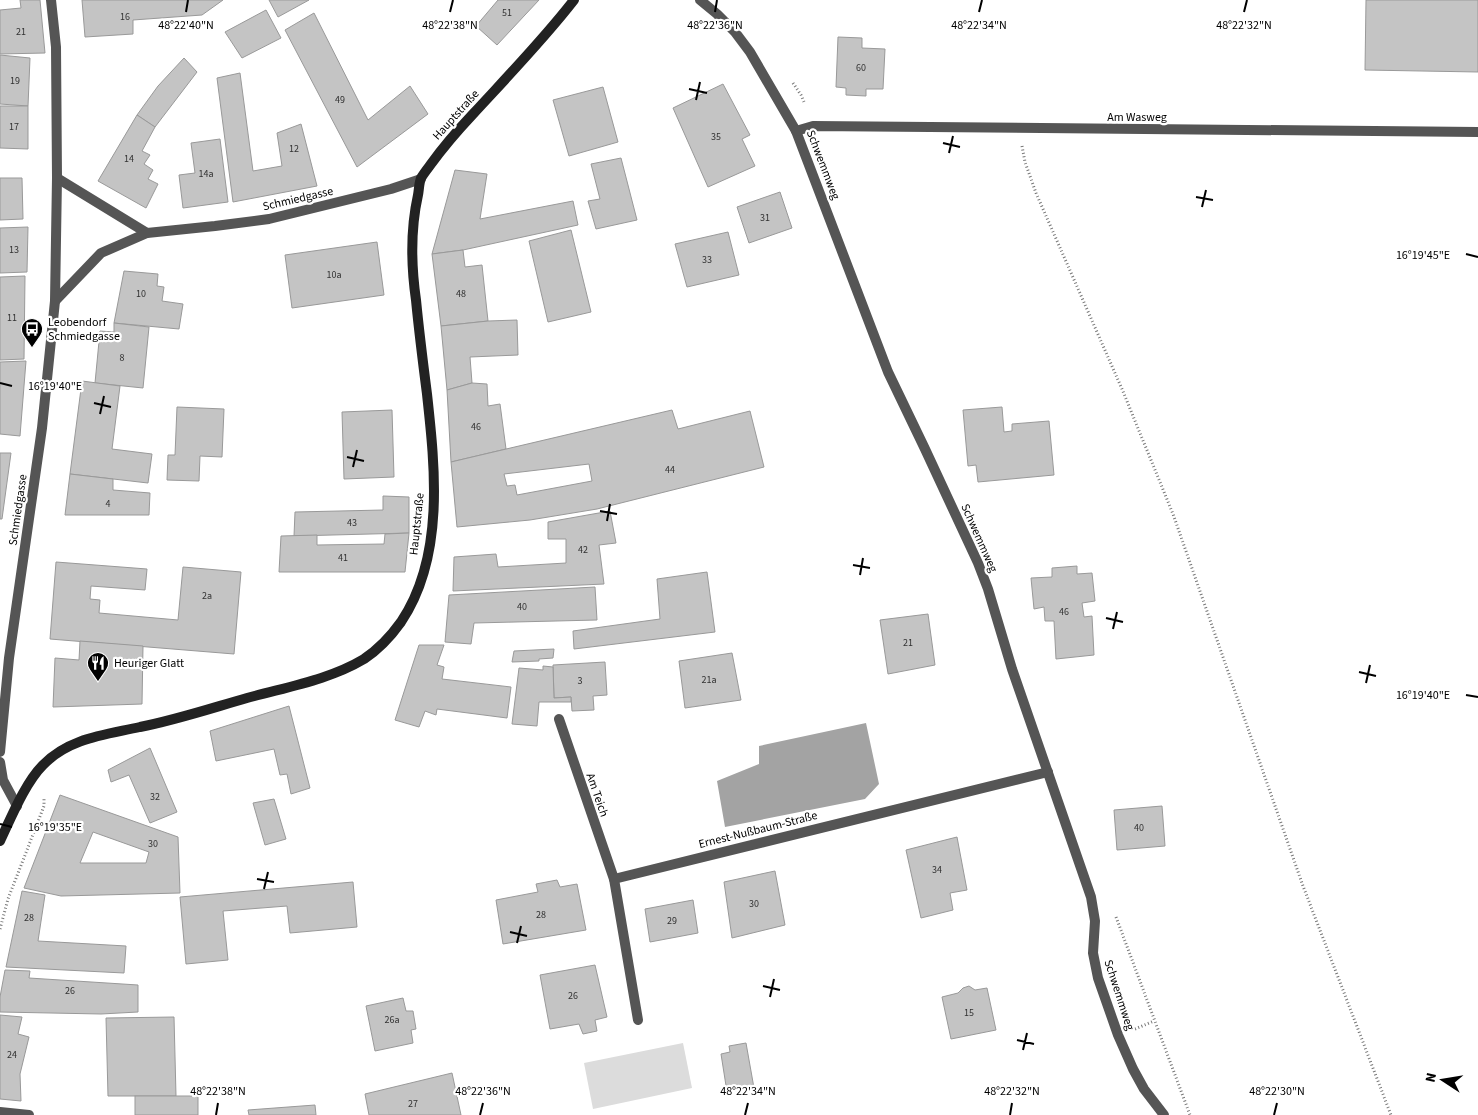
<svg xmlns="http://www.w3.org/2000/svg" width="1478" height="1115" font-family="'Source Sans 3',sans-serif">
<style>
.green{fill:#dcdcdc}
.water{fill:#a3a3a3}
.building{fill:#c4c4c4;stroke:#999;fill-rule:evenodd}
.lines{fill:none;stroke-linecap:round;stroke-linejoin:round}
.path{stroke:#777;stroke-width:3;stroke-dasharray:1 2.5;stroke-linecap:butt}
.lane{stroke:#555;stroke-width:10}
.street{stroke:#555;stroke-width:10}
.secondary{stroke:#222;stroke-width:10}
.ticks{fill:none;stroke:#000;stroke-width:2}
.labels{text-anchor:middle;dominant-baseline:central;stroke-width:4.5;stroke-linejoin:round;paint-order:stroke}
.number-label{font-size:10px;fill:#313131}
.street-label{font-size:12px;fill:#000;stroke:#fff}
.poi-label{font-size:12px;fill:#000;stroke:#fff;text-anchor:start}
.ticks-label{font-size:12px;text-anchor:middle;fill:#000;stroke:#fff;stroke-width:4.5;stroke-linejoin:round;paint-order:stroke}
</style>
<rect width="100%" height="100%" fill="#fff"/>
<polygon class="green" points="683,1043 692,1088 593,1109 584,1063"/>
<polygon class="water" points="866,723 879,784 865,799 725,827 717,781 759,764 759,746"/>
<g class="building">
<polygon points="20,0 40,0 45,53 0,54 0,10 21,8"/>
<polygon points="82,0 223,0 202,15 133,20 133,34 85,37"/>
<polygon points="269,0 309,0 278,17"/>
<polygon points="498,0 539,0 497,45 476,26"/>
<polygon points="1366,0 1478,0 1478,72 1365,70"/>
<polygon points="266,10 281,38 242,58 225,32"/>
<polygon points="314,13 368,120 410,86 428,114 357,167 285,30"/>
<polygon points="838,37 862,38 862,48 885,49 883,89 866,89 866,96 846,95 846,88 836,87"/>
<polygon points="0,55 30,58 28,106 0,104"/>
<polygon points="184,58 197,72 155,127 137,115 158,86"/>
<polygon points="240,73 253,171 282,166 277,133 301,124 317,186 233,202 217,78"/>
<polygon points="723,84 750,135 742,139 755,166 708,187 673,108"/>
<polygon points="603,87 618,142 569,156 553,100"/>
<polygon points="0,106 28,106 28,149 0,148"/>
<polygon points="137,115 155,127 142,151 150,155 144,164 153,170 148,179 158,184 146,208 98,181"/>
<polygon points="220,139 228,202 183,208 179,175 195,173 191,143"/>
<polygon points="621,158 637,220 596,229 588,201 600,199 591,164"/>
<polygon points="455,170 487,174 480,219 573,201 578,225 463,250 432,254"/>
<polygon points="0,178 22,178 23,219 0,220"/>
<polygon points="780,192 792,228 749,243 737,207"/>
<polygon points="28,227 27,272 0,273 0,228"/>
<polygon points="571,230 591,312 548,322 529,241"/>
<polygon points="728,232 739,275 687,287 675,244"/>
<polygon points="377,242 384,295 292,308 285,255"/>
<polygon points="463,250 465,267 482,265 488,321 441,326 432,254"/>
<polygon points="124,271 158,274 157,286 164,287 162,301 183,304 179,329 114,323"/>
<polygon points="25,276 24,359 0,360 0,277"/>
<polygon points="517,320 518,355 470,357 472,383 447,390 441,326 488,321"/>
<polygon points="114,323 149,327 143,388 95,383 100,331 114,332"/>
<polygon points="26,361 20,436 0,434 0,362"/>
<polygon points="82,381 120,386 112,449 152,454 148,483 70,474"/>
<polygon points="472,383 487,384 488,406 500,404 506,449 451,462 447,390"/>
<polygon points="177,407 224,409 222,457 200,456 199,481 167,480 168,455 175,455"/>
<polygon points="1002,407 1004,432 1012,431 1012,424 1049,421 1054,475 978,482 976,465 968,466 963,410"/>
<polygon points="392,410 394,477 344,479 342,412"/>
<path d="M672 410 678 429 750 411 764 467 597 509 530 520 457 527 451 462ZM589 464 592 481 517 495 515 485 507 486 504 474Z"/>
<polygon points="0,453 11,453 2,519 0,519"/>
<polygon points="70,474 113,479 113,490 150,493 149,515 65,515"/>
<polygon points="383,496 409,497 409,533 294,536 295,512 383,510"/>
<polygon points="610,511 616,543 599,545 604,584 453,591 454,557 496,554 498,567 566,563 566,539 548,539 548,522"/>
<polygon points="409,533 405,572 279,572 281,536 317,535 317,545 384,544 385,534"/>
<polygon points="56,562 147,569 145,590 91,586 90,599 100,600 99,613 178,620 183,567 241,572 234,654 50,639"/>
<polygon points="1077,566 1077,574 1092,573 1095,601 1082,603 1084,617 1092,616 1094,655 1056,659 1054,621 1045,621 1044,607 1034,609 1031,578 1052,577 1052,568"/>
<polygon points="707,572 715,632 574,649 573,631 660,619 657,579"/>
<polygon points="595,587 597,620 474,623 471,644 445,642 449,595"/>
<polygon points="928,614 935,665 888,674 880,620"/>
<polygon points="80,641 143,646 142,704 53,707 55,658 79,660"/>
<polygon points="419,645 444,645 437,665 444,667 442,679 511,687 507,718 437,709 436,715 425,711 419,727 395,720"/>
<polygon points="554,649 553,658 539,659 539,661 512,662 514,651"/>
<polygon points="732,653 741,700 685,708 679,661"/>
<polygon points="605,662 607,695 593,696 594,710 572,711 571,697 554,698 553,665"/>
<polygon points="543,666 553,667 554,698 571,697 571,702 539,702 537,726 512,724 519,668 543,670"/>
<polygon points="289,706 310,788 291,794 287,774 280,775 274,749 216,761 210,731"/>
<polygon points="150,748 177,812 150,823 129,775 111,782 108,770"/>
<path d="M60 795 178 837 180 893 61 896 24 888ZM93 832 149 852 146 863H80Z"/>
<polygon points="274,799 286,839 265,845 253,803"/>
<polygon points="1162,806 1165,846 1117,850 1114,810"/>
<polygon points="957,837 967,890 950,893 953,910 921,918 906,850"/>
<polygon points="775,871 785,925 732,938 724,882"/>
<polygon points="557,880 560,887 577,884 586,930 503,944 496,900 538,892 536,884"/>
<polygon points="353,882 357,927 290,933 287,906 223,911 228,960 186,964 180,897"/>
<polygon points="22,891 45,895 38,941 126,946 124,973 6,967"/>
<polygon points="693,900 698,933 650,942 645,909"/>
<polygon points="595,965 607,1017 595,1020 597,1031 583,1034 579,1024 550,1029 540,975"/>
<polygon points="5,970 30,971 29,978 138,985 138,1012 101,1014 0,1012 0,997"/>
<polygon points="969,986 975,990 987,988 996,1030 951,1039 942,997 958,993 963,988"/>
<polygon points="403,998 406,1011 413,1011 416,1029 411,1030 413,1043 375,1051 366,1006"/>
<polygon points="0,1015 22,1017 18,1034 29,1037 20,1074 21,1101 0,1099"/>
<polygon points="174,1017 176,1096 108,1096 106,1018"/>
<polygon points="746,1043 754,1088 727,1092 721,1054 730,1052 729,1046"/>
<polygon points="452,1073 461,1115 369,1115 365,1094"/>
<rect x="135" y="1096" width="63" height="19"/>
<polygon points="315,1105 316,1115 249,1115 248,1110"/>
</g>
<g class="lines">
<g class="path">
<polyline points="793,83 801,95 804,102"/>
<polyline points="1022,146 1025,162 1036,193 1122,389 1173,514 1303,886 1391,1115"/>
<polyline points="1116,917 1190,1115"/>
<polyline points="0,929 8,899 44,806 44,797"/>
<polyline points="1135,1029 1154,1021"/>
</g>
<polyline class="lane" points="559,719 614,879"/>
<g class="street">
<polyline points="700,0 717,14 735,32 750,52 796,131 888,372 925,449 978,563 988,589 1012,669 1091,897 1095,921 1093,953 1098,978 1118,1035 1133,1069 1144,1089 1164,1115"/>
<polyline points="796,131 813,126 1478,132"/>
<polyline points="57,178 147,233"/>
<polyline points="55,301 101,253 147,233 215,226 269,219 391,189 421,179"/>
<polyline points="0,752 9,658 42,428 55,301 57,178 56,47 51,0"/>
<polyline points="0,762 3,780 17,806"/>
<polyline points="638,1020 614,879 1048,772"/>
<polyline points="0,1112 29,1115"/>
</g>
<path class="secondary" d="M0 841C11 818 25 783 43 765 69 738 105 735 140 727 176 720 212 708 247 698 286 687 329 680 364 659 379 649 391 636 401 622 445 557 435 467 427 394 423 363 419 331 416 300 411 265 410 231 418 195 419 190 419 183 421 178 424 173 428 168 431 164 444 146 458 130 473 114 507 77 543 40 574 0"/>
</g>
<path class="ticks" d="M186 12 188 0M450 12 453 0M715 12 717 0M979 12 982 0M1244 12 1247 0M689 89 707 93M696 100 700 82M943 143 960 147M949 153 953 136M1196 197 1213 200M1202 207 1206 190M1466 254 1478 257M0 383 12 386M94 403 111 407M100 414 104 396M347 457 364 461M353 467 357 450M600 511 617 514M607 521 610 504M853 565 870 568M860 575 863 558M1106 618 1123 622M1113 629 1117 612M1359 672 1376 676M1366 683 1370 665M1466 695 1478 697M0 824 12 827M257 879 274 882M264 889 268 872M510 932 527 936M517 943 521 926M763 986 780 990M770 997 774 979M1017 1040 1034 1044M1023 1050 1027 1033M216 1115 218 1103M480 1115 483 1103M745 1115 748 1103M1010 1115 1012 1103M1274 1115 1277 1103"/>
<defs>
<g id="bus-pin" transform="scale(1.125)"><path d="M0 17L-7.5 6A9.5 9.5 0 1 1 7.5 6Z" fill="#000" stroke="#fff"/><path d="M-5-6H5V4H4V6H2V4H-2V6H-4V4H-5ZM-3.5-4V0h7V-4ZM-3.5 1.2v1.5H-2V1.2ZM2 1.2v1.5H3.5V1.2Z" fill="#fff"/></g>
<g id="restaurant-pin" transform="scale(1.125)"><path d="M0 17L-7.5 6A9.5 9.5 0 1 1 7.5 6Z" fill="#000" stroke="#fff"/><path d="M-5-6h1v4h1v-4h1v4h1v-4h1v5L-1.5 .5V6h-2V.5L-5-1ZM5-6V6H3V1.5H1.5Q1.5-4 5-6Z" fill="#fff"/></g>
</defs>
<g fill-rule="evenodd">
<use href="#bus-pin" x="32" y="329"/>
<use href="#restaurant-pin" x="98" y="663"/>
</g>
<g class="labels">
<g class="number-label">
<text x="507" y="13">51</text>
<text x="125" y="17">16</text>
<text x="21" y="32">21</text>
<text x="861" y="68">60</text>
<text x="15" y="81">19</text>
<text x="340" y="100">49</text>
<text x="14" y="127">17</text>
<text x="716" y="137">35</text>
<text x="294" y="149">12</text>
<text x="129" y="159">14</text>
<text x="206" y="174">14a</text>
<text x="765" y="218">31</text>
<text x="14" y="250">13</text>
<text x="707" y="260">33</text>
<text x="334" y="275">10a</text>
<text x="141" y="294">10</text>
<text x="461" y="294">48</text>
<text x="12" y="318">11</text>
<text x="122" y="358">8</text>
<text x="476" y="427">46</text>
<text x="670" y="470">44</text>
<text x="108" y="504">4</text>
<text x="352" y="523">43</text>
<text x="583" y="550">42</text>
<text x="343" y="558">41</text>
<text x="207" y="596">2a</text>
<text x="522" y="607">40</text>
<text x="1064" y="612">46</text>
<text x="908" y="643">21</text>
<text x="709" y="680">21a</text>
<text x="580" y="681">3</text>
<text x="155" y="797">32</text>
<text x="1139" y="828">40</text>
<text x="153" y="844">30</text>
<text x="937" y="870">34</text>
<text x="754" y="904">30</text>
<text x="541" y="915">28</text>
<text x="29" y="918">28</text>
<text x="672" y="921">29</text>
<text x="70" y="991">26</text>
<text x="573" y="996">26</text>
<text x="969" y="1013">15</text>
<text x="392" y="1020">26a</text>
<text x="12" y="1055">24</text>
<text x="413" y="1104">27</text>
</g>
<g class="street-label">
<text transform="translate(456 115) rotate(-48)">Hauptstraße</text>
<text x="1137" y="117">Am Wasweg</text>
<text transform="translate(823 165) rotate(69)">Schwemmweg</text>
<text transform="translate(298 199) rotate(-13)">Schmiedgasse</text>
<text transform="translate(18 510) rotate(-82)">Schmiedgasse</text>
<text transform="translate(417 524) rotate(-84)">Hauptstraße</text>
<text transform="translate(979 538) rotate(66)">Schwemmweg</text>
<text transform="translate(597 795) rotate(71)">Am Teich</text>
<text transform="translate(758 830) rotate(-14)">Ernest-Nußbaum-Straße</text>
<text transform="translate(1119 995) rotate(72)">Schwemmweg</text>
</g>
<g class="poi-label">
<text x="48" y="322">Leobendorf<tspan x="48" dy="14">Schmiedgasse</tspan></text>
<text x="114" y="663">Heuriger Glatt</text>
</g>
</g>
<g class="ticks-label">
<text x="186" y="29">48°22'40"N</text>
<text x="450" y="29">48°22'38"N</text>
<text x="715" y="29">48°22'36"N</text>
<text x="979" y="29">48°22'34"N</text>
<text x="1244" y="29">48°22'32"N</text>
<text x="1423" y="259">16°19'45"E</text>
<text x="55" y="390">16°19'40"E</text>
<text x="1423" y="699">16°19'40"E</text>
<text x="55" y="831">16°19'35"E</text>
<text x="218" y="1095">48°22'38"N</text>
<text x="483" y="1095">48°22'36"N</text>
<text x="748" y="1095">48°22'34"N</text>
<text x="1012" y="1095">48°22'32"N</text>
<text x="1277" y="1095">48°22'30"N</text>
</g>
<g transform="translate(1443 1080) rotate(282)" stroke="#ffffff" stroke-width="4" paint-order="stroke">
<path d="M0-4L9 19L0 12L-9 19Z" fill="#000000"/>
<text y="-8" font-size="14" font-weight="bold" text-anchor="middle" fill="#000000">N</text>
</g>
</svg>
